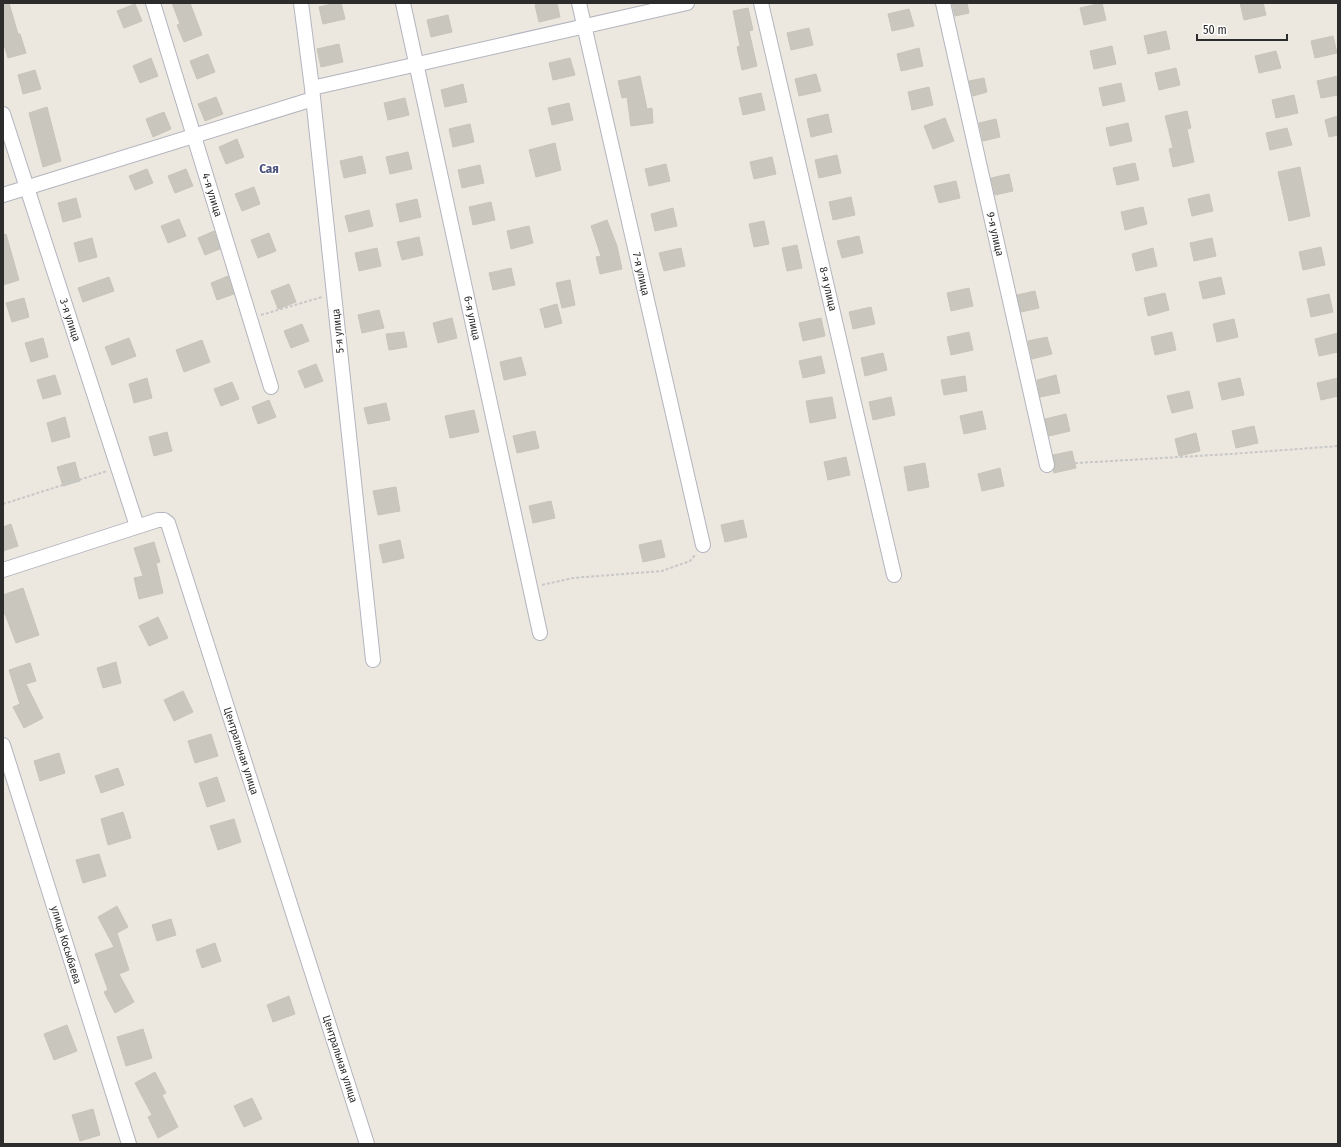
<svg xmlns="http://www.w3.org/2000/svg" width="1341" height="1147" font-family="'Fira Sans Condensed',sans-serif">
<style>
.building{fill:#c9c6bd;stroke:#c8c4b9}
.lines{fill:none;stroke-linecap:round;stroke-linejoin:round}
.street-casing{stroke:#b2b4bf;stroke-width:16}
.path{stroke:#c8c8c8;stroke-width:2;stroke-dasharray:3 2;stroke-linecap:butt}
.street{stroke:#fff;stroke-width:14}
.labels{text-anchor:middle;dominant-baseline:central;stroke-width:3;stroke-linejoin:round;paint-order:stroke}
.street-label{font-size:11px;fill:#2c2c2c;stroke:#fff}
.quarter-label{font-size:13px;font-weight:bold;fill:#4e537b;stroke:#fff}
</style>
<rect width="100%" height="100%" fill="#ede8df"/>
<g class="building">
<polygon points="3,3 9,3 18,34 20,34 26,53 8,58 3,41"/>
<polygon points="172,3 190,3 202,35 184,42 177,25 180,24"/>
<polygon points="336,3 341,3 345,19 323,24 319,7"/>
<polygon points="541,3 557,3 560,17 539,22 535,5"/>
<polygon points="952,3 967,3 969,13 955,16"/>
<polygon points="1102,3 1106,20 1084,25 1080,8"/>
<polygon points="1240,3 1263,3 1266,15 1244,20"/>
<polygon points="135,4 142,21 124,28 117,11"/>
<polygon points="748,8 753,30 749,31 757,66 742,70 737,47 740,46 733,11"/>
<polygon points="909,9 914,26 892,31 888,14"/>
<polygon points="448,15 452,32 431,37 427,20"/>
<polygon points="809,28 813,45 791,50 787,33"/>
<polygon points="1166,31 1170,49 1148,54 1144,36"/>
<polygon points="1333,36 1337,53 1315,58 1311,41"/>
<polygon points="339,44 343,62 321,67 317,49"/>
<polygon points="1112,46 1116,64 1094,69 1090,51"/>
<polygon points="919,48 923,66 901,71 897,54"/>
<polygon points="1276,51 1281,68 1259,73 1255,56"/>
<polygon points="208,54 215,72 197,79 190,61"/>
<polygon points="151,58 158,76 140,83 133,66"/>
<polygon points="570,58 575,75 553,80 549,63"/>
<polygon points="1176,68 1180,85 1159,90 1155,73"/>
<polygon points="35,70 41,89 23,94 18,75"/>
<polygon points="816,74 821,91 799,96 795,79"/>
<polygon points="640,76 647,109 652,108 653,123 631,126 627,97 622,98 618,81"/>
<polygon points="1338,76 1338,95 1321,98 1317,81"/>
<polygon points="984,78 987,92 973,96 969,81"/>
<polygon points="1121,83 1125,101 1103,106 1099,88"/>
<polygon points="463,84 467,102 445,107 441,90"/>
<polygon points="929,87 933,105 912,110 908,92"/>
<polygon points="761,93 765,110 743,115 739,98"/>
<polygon points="1294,95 1298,113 1276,118 1272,100"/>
<polygon points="216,97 223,114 205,121 198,104"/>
<polygon points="405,98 409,115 388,120 384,103"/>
<polygon points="569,103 573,120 552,125 548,108"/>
<polygon points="47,107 61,161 43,167 29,113"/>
<polygon points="1187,111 1191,128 1187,129 1194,162 1173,167 1169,149 1173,148 1165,116"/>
<polygon points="164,112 171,129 153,137 146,119"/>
<polygon points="828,114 832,132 811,137 807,119"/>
<polygon points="1338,116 1338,135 1329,137 1325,120"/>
<polygon points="945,118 954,141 933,149 924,126"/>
<polygon points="996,119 1000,137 983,141 979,123"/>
<polygon points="1128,123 1132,141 1110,146 1106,128"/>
<polygon points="470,124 474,142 453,147 449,129"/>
<polygon points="1287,128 1292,145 1270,150 1266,133"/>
<polygon points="237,139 244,157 226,164 219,147"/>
<polygon points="555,143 561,170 536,177 529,150"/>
<polygon points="408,152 412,169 390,174 386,157"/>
<polygon points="837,155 841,173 819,178 815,160"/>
<polygon points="362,156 366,173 344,178 340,161"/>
<polygon points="772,157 776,174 754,179 750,162"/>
<polygon points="1135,163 1139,180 1117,185 1113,168"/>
<polygon points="666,164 670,181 649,186 645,169"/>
<polygon points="480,165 484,183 462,188 458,170"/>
<polygon points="1300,167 1310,216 1289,221 1278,172"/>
<polygon points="147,169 153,183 135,190 129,176"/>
<polygon points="186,169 193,186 175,193 168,176"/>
<polygon points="1009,174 1013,191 995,195 991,178"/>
<polygon points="956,181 960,198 939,203 934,186"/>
<polygon points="254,187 260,204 242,211 235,194"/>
<polygon points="1209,194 1213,211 1192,216 1188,199"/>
<polygon points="851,197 855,215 833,220 829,202"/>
<polygon points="76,198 81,217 63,222 58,203"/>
<polygon points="417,199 421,217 400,222 396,204"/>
<polygon points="491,202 495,220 473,225 469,207"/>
<polygon points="1143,207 1147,224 1125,230 1121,212"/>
<polygon points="673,208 677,226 655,231 651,214"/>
<polygon points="369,210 373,226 349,232 345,216"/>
<polygon points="179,219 186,236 168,243 161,226"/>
<polygon points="607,220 617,246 622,269 600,274 596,257 601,256 591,226"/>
<polygon points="764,221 769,244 754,247 749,224"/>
<polygon points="529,226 533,243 511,249 507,231"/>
<polygon points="214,231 220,249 205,255 198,238"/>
<polygon points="269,233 276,251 258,258 251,240"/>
<polygon points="6,234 19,280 3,285 3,235"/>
<polygon points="859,236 863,253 842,258 837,241"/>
<polygon points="419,237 423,255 402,260 397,242"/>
<polygon points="92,238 97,257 79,262 74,243"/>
<polygon points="1212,238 1216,256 1194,261 1190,243"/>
<polygon points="797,245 802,268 787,271 782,248"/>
<polygon points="1321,247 1325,265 1303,270 1299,252"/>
<polygon points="377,248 381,266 359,271 355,253"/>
<polygon points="681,248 685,266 664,271 659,253"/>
<polygon points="1153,248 1157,266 1136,271 1132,254"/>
<polygon points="511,268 515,285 493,290 489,273"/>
<polygon points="228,276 234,294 217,300 211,283"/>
<polygon points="109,277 114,291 83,302 78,288"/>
<polygon points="1221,277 1225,294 1203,299 1199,282"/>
<polygon points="570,280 575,305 562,308 556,283"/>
<polygon points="289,284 296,302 278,309 271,291"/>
<polygon points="969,288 973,306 951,311 947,293"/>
<polygon points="1035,291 1039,308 1021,312 1017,295"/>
<polygon points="1165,293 1169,310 1148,316 1144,298"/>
<polygon points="1329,294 1333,312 1311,317 1307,299"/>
<polygon points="24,298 29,317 12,322 6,303"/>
<polygon points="557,304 562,323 545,328 540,309"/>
<polygon points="871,307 875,324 853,329 849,312"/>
<polygon points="379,310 384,328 362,333 358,315"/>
<polygon points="452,318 457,338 438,343 433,323"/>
<polygon points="821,318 825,336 803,341 799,323"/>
<polygon points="1234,319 1238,337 1217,342 1213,324"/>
<polygon points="302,324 309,341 291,348 284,331"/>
<polygon points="404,332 407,347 389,350 386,334"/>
<polygon points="969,332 973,350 951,355 947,337"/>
<polygon points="1172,332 1176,350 1155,355 1151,337"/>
<polygon points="1338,333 1338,352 1319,356 1315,339"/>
<polygon points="1047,337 1052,354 1032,359 1028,341"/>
<polygon points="43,338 48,357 31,362 25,343"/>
<polygon points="129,338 136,356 112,365 105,347"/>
<polygon points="202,340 210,362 184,372 176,350"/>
<polygon points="883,353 887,370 865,376 861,358"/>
<polygon points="821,356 825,373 803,378 799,361"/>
<polygon points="521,357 526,375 504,380 500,362"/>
<polygon points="316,364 323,381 305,388 298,371"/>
<polygon points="55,375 61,394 43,399 37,380"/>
<polygon points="1056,375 1060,393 1040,397 1037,380"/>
<polygon points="965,376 967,391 944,395 941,380"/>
<polygon points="147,378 152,398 134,403 129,384"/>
<polygon points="1240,378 1244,395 1222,400 1218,383"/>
<polygon points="1338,378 1338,396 1321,400 1317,383"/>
<polygon points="232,382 239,399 221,406 214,389"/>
<polygon points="1189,391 1193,408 1172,413 1167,396"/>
<polygon points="832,397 836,418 810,423 806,401"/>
<polygon points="891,397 895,415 873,420 869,402"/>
<polygon points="269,400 276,417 258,424 252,407"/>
<polygon points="386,403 390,420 368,424 364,408"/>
<polygon points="474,410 479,432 450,438 445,416"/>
<polygon points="982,411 986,429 964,434 960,416"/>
<polygon points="1066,414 1070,431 1049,436 1045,419"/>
<polygon points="65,417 70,437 52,442 47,423"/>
<polygon points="1254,426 1258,443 1236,448 1232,431"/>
<polygon points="535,431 539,448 517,453 513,436"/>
<polygon points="167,432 172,451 154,456 149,437"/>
<polygon points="1196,433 1200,451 1179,456 1175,439"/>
<polygon points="1072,451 1076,468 1054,473 1053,470 1055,464 1053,455"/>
<polygon points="846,457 850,475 828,480 824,462"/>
<polygon points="75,462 80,481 63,486 57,467"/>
<polygon points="925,463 929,487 908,491 904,467"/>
<polygon points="1000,468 1004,486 982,491 978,474"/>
<polygon points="396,487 400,511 378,515 373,491"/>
<polygon points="551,501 555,518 533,523 529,506"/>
<polygon points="743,520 747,537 725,542 721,525"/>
<polygon points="11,524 18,546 3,551 3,527"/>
<polygon points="400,540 404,558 383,563 379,545"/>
<polygon points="661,540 665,557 643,562 639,545"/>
<polygon points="154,542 160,562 156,563 163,593 139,599 134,578 143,576 134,548"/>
<polygon points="23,588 39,635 16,643 5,614 3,614 3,595"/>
<polygon points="158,617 168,638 149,646 139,626"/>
<polygon points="116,662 121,683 103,688 97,668"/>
<polygon points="30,663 36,681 26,684 43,718 24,728 13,707 20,704 9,670"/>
<polygon points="183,691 193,712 174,721 164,700"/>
<polygon points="211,734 218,756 195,763 188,741"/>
<polygon points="59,753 65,773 40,781 34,761"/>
<polygon points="118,768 124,785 101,793 95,776"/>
<polygon points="217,777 225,801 207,807 199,783"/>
<polygon points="123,812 131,838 108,845 101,819"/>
<polygon points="234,819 241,842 218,850 210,826"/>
<polygon points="99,854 106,876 83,883 76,860"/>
<polygon points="117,906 128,927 117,933 129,970 119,974 134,1002 115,1013 104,992 108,990 95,954 114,947 98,917"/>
<polygon points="171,919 176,935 157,941 152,925"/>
<polygon points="215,943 221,961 202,968 196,950"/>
<polygon points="289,996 295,1014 273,1022 267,1005"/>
<polygon points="67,1025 77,1051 54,1060 44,1034"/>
<polygon points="143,1029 152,1058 126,1066 117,1037"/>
<polygon points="155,1072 166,1093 162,1095 178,1127 158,1138 148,1117 152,1115 135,1083"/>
<polygon points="252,1098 262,1119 244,1127 234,1106"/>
<polygon points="93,1109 100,1135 80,1141 72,1115"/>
</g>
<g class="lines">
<g class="street-casing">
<g id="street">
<polyline points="153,3 271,387"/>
<polyline points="301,3 312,88 373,660"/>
<polyline points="403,3 540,633"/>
<polyline points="579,3 703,545"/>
<polyline points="761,3 894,575"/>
<polyline points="943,3 1047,465"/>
<polyline points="312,88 687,3"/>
<polyline points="3,114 137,526"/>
<polyline points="3,195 313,99"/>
<polyline points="3,570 158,520 164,520 168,523 367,1144"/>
<polyline points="3,745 129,1144"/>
</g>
</g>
<g class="path">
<polyline points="261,315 322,297"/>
<polyline points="1060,464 1231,454 1338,446"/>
<polyline points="3,504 107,471"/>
<polyline points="542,585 573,578 662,571 690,561 695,555"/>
</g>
<use href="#street" class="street"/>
</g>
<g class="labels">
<g class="street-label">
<text transform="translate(212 195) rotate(73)">4-я улица</text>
<text transform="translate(995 234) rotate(77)">9-я улица</text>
<text transform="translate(641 274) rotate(77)">7-я улица</text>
<text transform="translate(828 289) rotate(77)">8-я улица</text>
<text transform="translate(472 318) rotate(78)">6-я улица</text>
<text transform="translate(70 320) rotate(72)">3-я улица</text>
<text transform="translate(338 331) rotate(-96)">5-я улица</text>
<text transform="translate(241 751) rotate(72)">Центральная улица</text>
<text transform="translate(66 945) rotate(73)">улица Косыбаева</text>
<text transform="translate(340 1059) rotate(72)">Центральная улица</text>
</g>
<g class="quarter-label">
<text x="269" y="168">Сая</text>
</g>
</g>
<rect width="1341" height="1147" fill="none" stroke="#2c2c2c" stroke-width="8"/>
<path d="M1197 34v6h90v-6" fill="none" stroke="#2c2c2c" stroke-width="2"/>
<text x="1203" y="34" font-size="12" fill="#2c2c2c" stroke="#ffffff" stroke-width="3" paint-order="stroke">50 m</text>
</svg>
